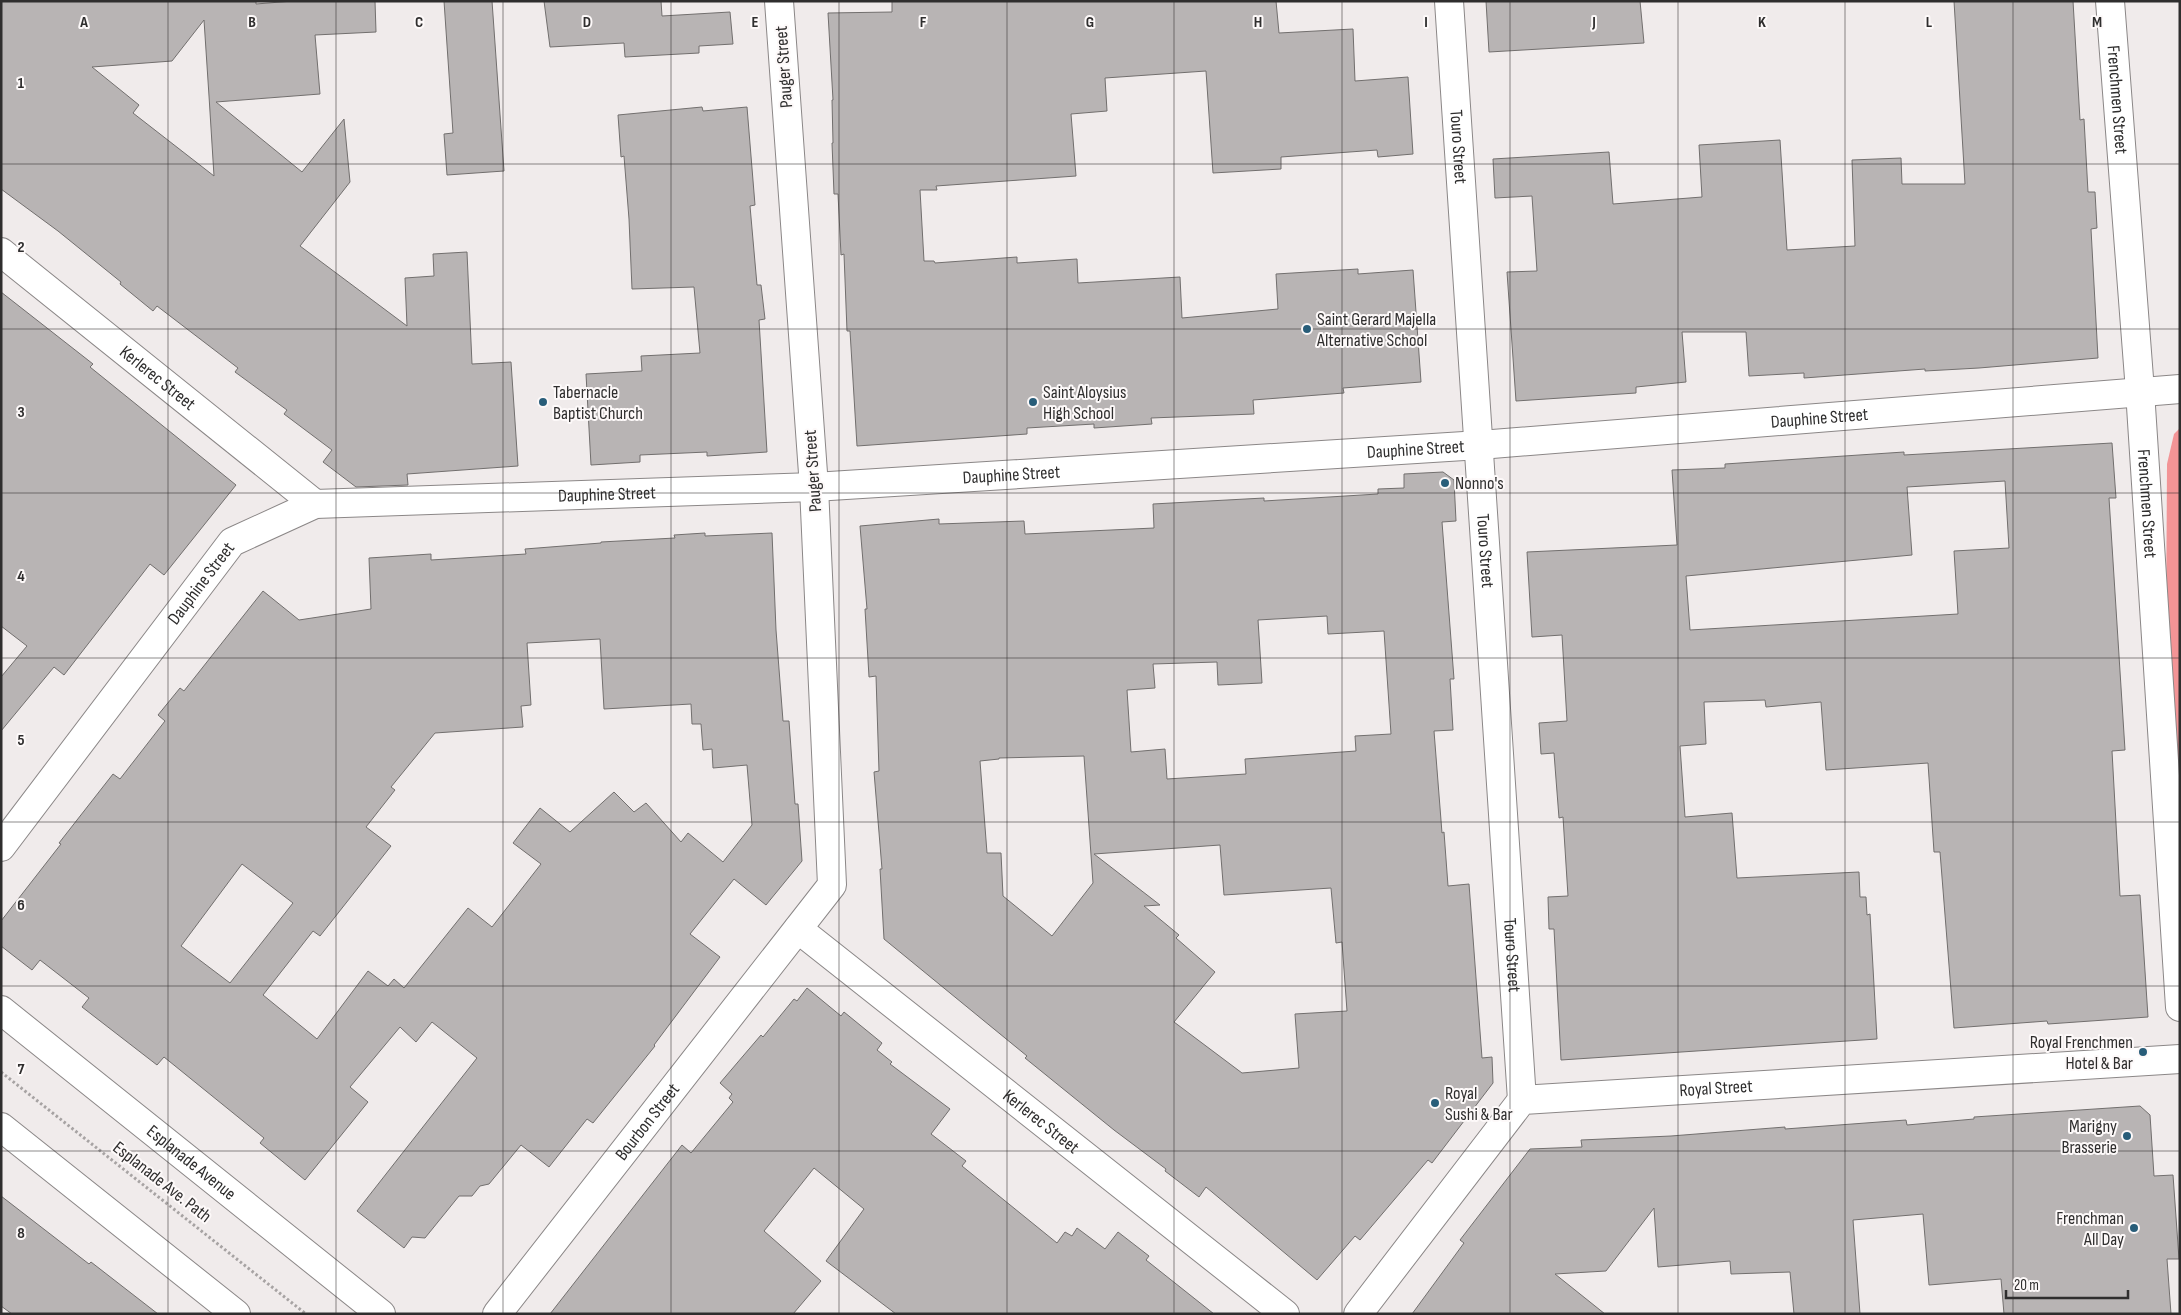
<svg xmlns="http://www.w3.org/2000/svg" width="2181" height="1315" font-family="'Sofia Sans Condensed',sans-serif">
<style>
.forest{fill:#f39496}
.building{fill:#b8b4b4;stroke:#726f6e;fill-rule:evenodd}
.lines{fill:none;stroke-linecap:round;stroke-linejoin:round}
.minor-casing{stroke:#8b8787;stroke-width:30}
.tertiary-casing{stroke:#8b8787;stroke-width:30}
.path{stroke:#a7a3a3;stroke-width:3;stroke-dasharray:2.5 2.5;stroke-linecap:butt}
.minor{stroke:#fff;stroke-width:28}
.tertiary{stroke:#fff;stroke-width:28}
.grid{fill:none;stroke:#2f2e2e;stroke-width:1;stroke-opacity:0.55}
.poi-dot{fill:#285d79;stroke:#fdf9f9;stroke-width:2}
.labels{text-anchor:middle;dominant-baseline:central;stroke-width:4;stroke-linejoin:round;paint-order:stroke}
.street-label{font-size:18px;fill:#2f2e2e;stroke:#fdf9f9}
.poi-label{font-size:18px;fill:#2f2e2e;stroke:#fdf9f9;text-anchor:start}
.grid-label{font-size:16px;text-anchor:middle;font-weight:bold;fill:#2f2e2e;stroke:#fdf9f9;stroke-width:4;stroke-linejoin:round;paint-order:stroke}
</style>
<rect width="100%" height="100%" fill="#f0ebeb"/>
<polygon class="forest" points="2180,428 2180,872 2165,798 2167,464 2174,434"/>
<g class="building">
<path d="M1 1H256V4L293 1H375L376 32 315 35 320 94 216 102 302 172 344 119 350 182 300 246 407 326 405 278 434 276 433 254 467 252 472 364 511 362 518 466 407 474 408 485 356 487 323 462 332 450 284 414 287 410 235 372 238 368 157 306 153 311 120 284 121 282 58 231 1 189ZM204 20 209 96 214 176 133 113 139 105 92 67 172 61Z"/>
<polygon points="444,1 492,1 504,171 447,175 444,134 453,133"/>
<polygon points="544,1 661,1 662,16 730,12 733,44 699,46 699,53 625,57 624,43 550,47"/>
<polygon points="892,1 1276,1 1279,33 1353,29 1355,81 1408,77 1413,154 1378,157 1377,150 1281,157 1281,169 1213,173 1206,71 1105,78 1107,111 1071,114 1076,176 936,186 937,190 920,190 924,261 934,261 935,263 1017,257 1017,263 1077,259 1078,283 1180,277 1182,318 1278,309 1276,274 1358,269 1358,274 1413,270 1421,382 1343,388 1344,393 1253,400 1254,414 1151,418 1152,424 1094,428 1094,424 1027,428 1027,434 857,446 850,331 847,331 844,254 841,255 838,194 834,194 832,143 833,143 832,100 833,100 828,13 892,12"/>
<polygon points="1486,1 1640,1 1644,43 1489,52"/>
<polygon points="1954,1 2073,1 2080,120 2084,119 2088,192 2095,192 2097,228 2091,229 2098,358 1979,368 1925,371 1925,369 1804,378 1804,373 1749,376 1746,332 1682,332 1686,382 1636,387 1636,393 1516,401 1507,272 1537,271 1532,196 1495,198 1493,159 1609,152 1613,204 1702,197 1699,145 1780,140 1787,250 1855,246 1852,160 1901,158 1902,184 1965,184"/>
<polygon points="702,107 703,111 747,107 755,205 750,206 757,285 761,285 765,319 759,320 767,452 707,456 707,452 640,455 640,462 591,465 586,374 642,371 641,356 700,353 694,287 632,289 629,219 624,156 621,157 618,115"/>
<polygon points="1,292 93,364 90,367 236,485 164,575 150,564 64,675 54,667 1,731 1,677 27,646 1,626"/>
<path d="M2112 443 2116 498H2109L2125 750 2112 751 2120 896 2140 895 2148 1017 2048 1024 2047 1021 1954 1028 1940 852H1934L1928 763 1826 770 1821 702 1766 707 1765 700 1704 702 1706 744 1680 746 1685 817 1732 813 1737 878 1859 872 1860 897H1866L1867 915 1870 914 1877 1039 1561 1060 1554 929H1549L1548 897 1568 896 1563 817 1559 818 1554 753 1541 754 1539 723 1567 721 1562 635 1532 637 1527 552 1677 545 1672 470 1725 468V464L1904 452V455ZM2005 481 2009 548 1954 551 1958 614 1690 630 1686 576 1912 555 1907 487Z"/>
<path d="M1443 472 1454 480 1456 521 1442 522 1454 679H1450L1453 730 1434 731 1442 833 1444 832 1448 886 1469 884 1482 1058 1492 1057 1493 1083 1432 1163 1428 1160 1360 1240 1355 1236 1317 1280 1206 1187 1199 1197 1165 1171 1166 1169 1114 1130 1025 1058 1027 1056 884 939 880 869H882L874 772 879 771 876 676 869 677 865 609H867L860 526 939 519V524L1024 521 1025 534 1154 528 1153 504 1264 498V501L1378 494V489L1404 488V474ZM1327 616 1328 634 1384 631 1391 734 1355 736 1356 751 1245 759 1246 774 1167 779 1165 749 1131 752 1127 690 1155 688 1153 664 1217 662 1218 685 1262 683 1258 620ZM1084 756 1093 883 1052 936 1003 896 1001 853H987L980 761 999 759V758ZM1220 845 1224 895 1331 888 1336 943 1342 942 1347 1011 1295 1014 1299 1068 1242 1073 1174 1022 1215 972 1176 938 1179 935 1144 906 1160 905 1094 854Z"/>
<path d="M705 533V536L772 533 776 630 783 721H789L795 804H798L802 861 766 905 734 879 690 934 720 957 654 1045 655 1046 593 1123 587 1119 549 1167 521 1145 489 1184 480 1186 472 1196H459L425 1238 412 1237 404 1248 357 1211 477 1058 432 1022 416 1042 400 1027 350 1087 368 1102 305 1180 260 1143 264 1138 164 1057 157 1065 82 1007 89 998 40 960 32 970 1 946V921L61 844 59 843 113 774 120 779 165 721 158 715 180 688 184 691 263 591 299 620 371 609 369 558 431 554V560L526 554 525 549 601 543V542L675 538 674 535ZM600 639 604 709 691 704 692 724H701L703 750 712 749 713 768 747 765 752 825 723 862 688 833 681 842 646 803 634 812 614 792 570 832 540 808 513 843 541 864 492 927 468 908 404 988 394 979 388 986 368 971 317 1039 263 995 313 931 320 936 391 846 366 827 395 790 391 787 435 733 523 727 521 706 531 705 527 643ZM242 864 293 903 230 983 181 946Z"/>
<polygon points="807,988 841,1016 844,1012 882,1043 877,1050 892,1062 890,1064 950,1109 931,1134 966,1161 962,1166 1057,1243 1065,1232 1072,1236 1077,1228 1105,1249 1118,1232 1149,1256 1146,1260 1214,1314 896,1314 826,1261 864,1209 814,1168 764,1231 821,1281 793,1314 550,1314 682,1145 691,1153 733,1102 729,1098 732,1094 720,1083 761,1035 763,1037 794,999 797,1001"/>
<polygon points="2140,1106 2150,1115 2154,1176 2173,1175 2179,1259 2167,1259 2171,1314 2004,1314 2001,1279 1929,1285 1923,1214 1853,1220 1860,1314 1794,1314 1790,1272 1731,1274 1730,1261 1658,1267 1654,1208 1606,1271 1555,1274 1605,1314 1412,1314 1464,1243 1460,1240 1530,1149 1582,1147 1581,1140 1671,1136 1785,1127 1785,1129 1906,1120 1907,1125 1974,1119 1974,1117"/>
<polygon points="1,1196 89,1264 91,1262 158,1314 12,1314 1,1306"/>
</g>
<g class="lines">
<g class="minor-casing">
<g id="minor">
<path id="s1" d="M1449 1 1522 1100"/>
<path id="s2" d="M2110 1 2140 391 2180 1007"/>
<path id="s3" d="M1 252 315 504"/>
<path id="s4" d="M1 847 232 542 315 504 814 487 1480 445 2180 389"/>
<path id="s5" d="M798 929 1285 1314"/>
<path id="s6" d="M497 1314 832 885 814 487 779 1"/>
<path id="s7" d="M1358 1314 1522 1100 2180 1059"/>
</g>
</g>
<g class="tertiary-casing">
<g id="tertiary">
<path id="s8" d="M1 1010 381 1314"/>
<polyline points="1,1127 236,1314"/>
</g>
</g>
<polyline class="path" points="1,1072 306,1314"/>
<use href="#minor" class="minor"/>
<use href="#tertiary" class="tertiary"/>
</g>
<path class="grid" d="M168 1V1314M336 1V1314M503 1V1314M671 1V1314M839 1V1314M1007 1V1314M1174 1V1314M1342 1V1314M1510 1V1314M1678 1V1314M1845 1V1314M2013 1V1314M1 164H2180M1 329H2180M1 493H2180M1 658H2180M1 822H2180M1 986H2180M1 1151H2180"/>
<g class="poi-dot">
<circle cx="1307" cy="329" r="5"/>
<circle cx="543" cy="402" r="5"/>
<circle cx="1033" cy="402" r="5"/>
<circle cx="1445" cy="483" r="5"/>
<circle cx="2143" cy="1052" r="5"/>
<circle cx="1435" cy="1103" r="5"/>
<circle cx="2127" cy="1136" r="5"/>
<circle cx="2134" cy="1228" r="5"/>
</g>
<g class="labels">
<g class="street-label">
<text transform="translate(784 67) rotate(-94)">Pauger Street</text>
<text stroke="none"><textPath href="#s2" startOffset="99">Frenchmen Street</textPath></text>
<text stroke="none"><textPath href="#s1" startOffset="146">Touro Street</textPath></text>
<text stroke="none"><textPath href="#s3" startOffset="201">Kerlerec Street</textPath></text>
<text stroke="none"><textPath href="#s4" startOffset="1981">Dauphine Street</textPath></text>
<text stroke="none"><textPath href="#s4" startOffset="1576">Dauphine Street</textPath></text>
<text transform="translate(813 471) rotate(-94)">Pauger Street</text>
<text stroke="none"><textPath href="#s4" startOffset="1171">Dauphine Street</textPath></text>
<text stroke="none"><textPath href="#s4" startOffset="766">Dauphine Street</textPath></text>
<text stroke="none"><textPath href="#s2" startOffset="504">Frenchmen Street</textPath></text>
<text stroke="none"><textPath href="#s1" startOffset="551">Touro Street</textPath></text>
<text stroke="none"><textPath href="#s4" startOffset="331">Dauphine Street</textPath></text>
<text stroke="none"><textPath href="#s1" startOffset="956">Touro Street</textPath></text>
<text stroke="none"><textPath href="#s7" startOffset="464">Royal Street</textPath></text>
<text stroke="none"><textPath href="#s6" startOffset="244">Bourbon Street</textPath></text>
<text stroke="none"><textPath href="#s5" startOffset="310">Kerlerec Street</textPath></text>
<text stroke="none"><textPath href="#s8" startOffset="244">Esplanade Avenue</textPath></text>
<text transform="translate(162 1182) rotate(38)">Esplanade Ave. Path</text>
</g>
<g class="poi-label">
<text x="1317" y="319">Saint Gerard Majella<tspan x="1317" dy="21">Alternative School</tspan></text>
<text x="553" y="392">Tabernacle<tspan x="553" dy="21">Baptist Church</tspan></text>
<text x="1043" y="392">Saint Aloysius<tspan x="1043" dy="21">High School</tspan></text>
<text x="1455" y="483">Nonno's</text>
<text x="2133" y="1042" text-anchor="end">Royal Frenchmen<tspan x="2133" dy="21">Hotel &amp; Bar</tspan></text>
<text x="1445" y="1093">Royal<tspan x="1445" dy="21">Sushi &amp; Bar</tspan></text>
<text x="2117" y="1126" text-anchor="end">Marigny<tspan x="2117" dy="21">Brasserie</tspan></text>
<text x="2124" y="1218" text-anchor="end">Frenchman<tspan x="2124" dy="21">All Day</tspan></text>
</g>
</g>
<g class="grid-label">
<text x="84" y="27">A</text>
<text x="252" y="27">B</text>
<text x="419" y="27">C</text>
<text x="587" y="27">D</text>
<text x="755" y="27">E</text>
<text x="923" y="27">F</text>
<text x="1090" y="27">G</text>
<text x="1258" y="27">H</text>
<text x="1426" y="27">I</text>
<text x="1594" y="27">J</text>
<text x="1762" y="27">K</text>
<text x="1929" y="27">L</text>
<text x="2097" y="27">M</text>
<text x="21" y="88">1</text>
<text x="21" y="252">2</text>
<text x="21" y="417">3</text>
<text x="21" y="581">4</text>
<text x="21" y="745">5</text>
<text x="21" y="910">6</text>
<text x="21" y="1074">7</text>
<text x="21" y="1238">8</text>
</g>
<rect width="2181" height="1315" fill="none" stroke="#2f2e2e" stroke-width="5"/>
<path d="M2006 1290v8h122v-8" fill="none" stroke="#2f2e2e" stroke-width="2.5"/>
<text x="2014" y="1290" font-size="15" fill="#2f2e2e" stroke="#fdf9f9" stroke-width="4" paint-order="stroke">20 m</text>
</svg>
